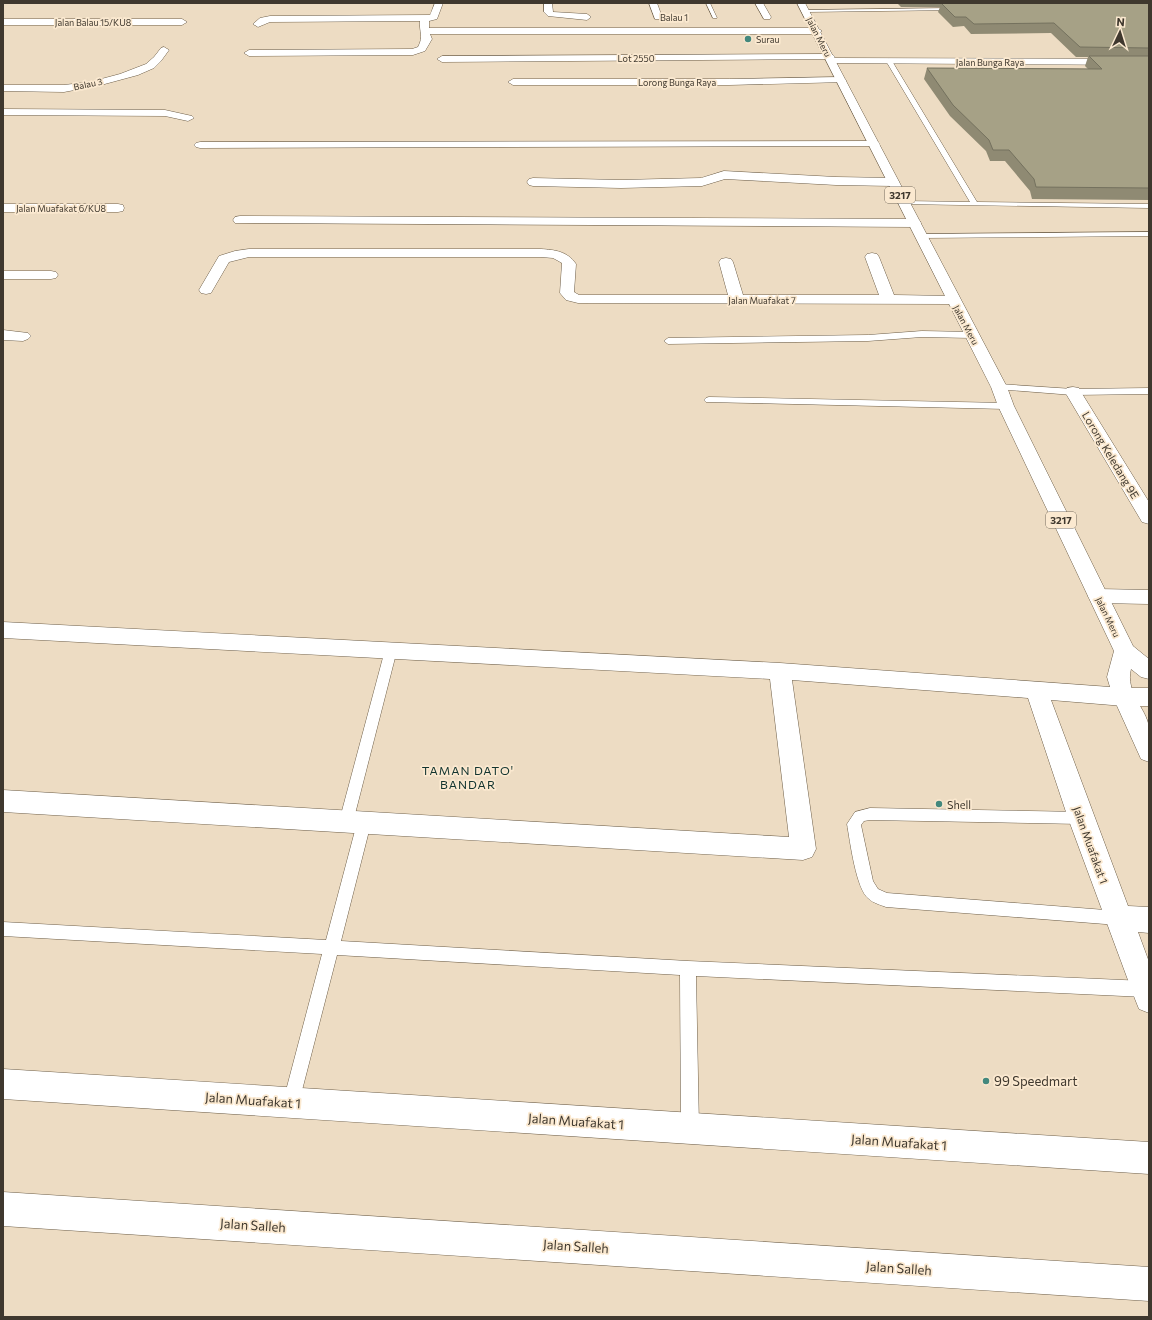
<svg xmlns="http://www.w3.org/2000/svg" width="1152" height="1320" font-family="Commissioner,sans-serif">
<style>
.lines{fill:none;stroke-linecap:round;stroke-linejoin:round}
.lane-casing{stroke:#6e5f49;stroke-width:1}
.street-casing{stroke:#6e5f49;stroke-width:1}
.secondary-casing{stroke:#6e5f49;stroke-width:1}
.primary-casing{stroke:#6e5f49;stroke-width:1}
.lane{fill:#fff;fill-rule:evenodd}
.street{fill:#fff;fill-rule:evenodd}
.secondary{fill:#fff;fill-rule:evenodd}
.primary{fill:#fff;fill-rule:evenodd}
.wall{fill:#8f8a73}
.building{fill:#a6a186;stroke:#74715e}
.poi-dot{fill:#43887d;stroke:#fbe9d0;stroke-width:1.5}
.labels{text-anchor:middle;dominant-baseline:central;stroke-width:3.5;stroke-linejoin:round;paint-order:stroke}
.far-street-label{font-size:9px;fill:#3f382e;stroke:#fbe9d0}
.far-poi-label{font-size:9px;fill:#3f382e;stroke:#fbe9d0;text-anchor:start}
.shield{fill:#fbe9d0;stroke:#776d5f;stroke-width:1}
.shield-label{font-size:10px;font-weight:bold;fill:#3f382e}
.street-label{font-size:11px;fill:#3f382e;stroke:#fbe9d0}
.poi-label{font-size:11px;fill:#3f382e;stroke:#fbe9d0;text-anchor:start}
.neighbourhood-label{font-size:12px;letter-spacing:1px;fill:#12342f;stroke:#fbe9d0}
.near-poi-label{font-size:13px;fill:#3f382e;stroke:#fbe9d0;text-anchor:start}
.near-street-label{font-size:13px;fill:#3f382e;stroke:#fbe9d0}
</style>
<rect width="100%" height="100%" fill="#eddcc3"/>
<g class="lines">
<g class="lane-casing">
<g id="lane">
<polygon points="706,3 710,3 717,18 713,18"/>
<polygon points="955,8 957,10 806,12 804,11 806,10"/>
<polygon points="889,59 892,61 977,202 1149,204 1149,208 902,204 902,202 904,201 970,202 886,61"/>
<polygon points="1149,232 1149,236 920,238 916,236 920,234"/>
<polygon points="922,331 972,332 976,335 972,338 922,337 868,341 668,344 664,341 668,338 868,335"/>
<polygon points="999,384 1073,389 1149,388 1149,394 1073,395 996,389 995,387"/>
<polygon points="709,397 1006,403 1011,406 1006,409 706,402 704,400 706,398"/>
<polygon points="391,646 395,647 397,650 353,822 351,826 346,828 341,826 339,822 385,650 387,647"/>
<path d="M870 808 1081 812 1086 814 1088 818 1086 822 1081 824 870 820 864 821 861 825 873 881 878 889 887 893 1118 911 1123 913 1125 918 1123 923 1118 925 886 907C881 905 873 903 869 899 856 890 850 841 847 824L855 812Z"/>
<polygon points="364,817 369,819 371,823 341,941 688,961 1145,981 1149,983 1149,995 1145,997 696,976 699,1128 696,1134 690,1137 684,1134 681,1128 680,975 337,955 299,1102 297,1108 291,1110 285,1108 283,1102 322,954 3,936 3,922 326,940 357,823 359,819"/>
</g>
</g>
<g class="street-casing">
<g id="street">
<path d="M435 3H443L437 19 429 21V28H817L822 31 817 34H430L432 39 425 51 413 55 249 56 244 53 249 50 412 49 418 47C424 36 419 32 420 21L270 22 258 27 253 24 260 18 270 16 430 15Z"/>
<polygon points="544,3 552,3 553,12 587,14 591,17 587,20 548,16 544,12"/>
<polygon points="649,3 657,3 662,17 661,19 655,19"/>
<polygon points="755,3 763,3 771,17 770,19 764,19"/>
<polygon points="3,19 182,19 187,22 182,25 3,25"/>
<polygon points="164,47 169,50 161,61 154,68 138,75 101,85 64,92 3,91 3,85 64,85 90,82 120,74 146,64 154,57 161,48"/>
<polygon points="830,54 833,55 835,57 833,59 442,62 437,59 442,56"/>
<polygon points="841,77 846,80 845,82 729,85 513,85 508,82 513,79 729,79"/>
<polygon points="3,109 165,110 192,116 194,118 188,121 165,116 3,115"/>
<polygon points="874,141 878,142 880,144 878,146 200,148 196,147 194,145 196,143 200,142"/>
<polygon points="724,171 836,177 893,178 897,179 899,182 897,185 893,186 836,185 725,179 702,186 621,188 533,186 529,185 527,182 529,179 533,178 621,180 701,178"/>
<polygon points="3,204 118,204 123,205 124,208 123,211 118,212 3,212"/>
<polygon points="240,216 914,219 919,220 921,223 919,226 914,227 235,223 233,220 235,217"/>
<path d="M249 249H541C555 250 567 251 576 264L574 292 579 295H728L719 262 721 259 726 258 731 259 733 262 743 295H879L865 257 867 254 872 253 877 254 879 257 894 295 953 296 958 297 960 300 958 303 953 304 578 303 566 300 560 293 562 263 553 258 541 257H249L229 262 211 293 206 294 201 293 199 290 219 256 235 251Z"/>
<polygon points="3,271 51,271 56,272 58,275 56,278 51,279 3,279"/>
<polygon points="3,330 28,333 31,336 28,339 23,341 3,340"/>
<polygon points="1073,387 1079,388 1081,392 1149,502 1149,524 1142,522 1065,392 1067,388"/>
<polygon points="1098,589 1149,590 1149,604 1098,603 1091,601 1088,596 1091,591"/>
<polygon points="3,622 780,663 1124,688 1149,688 1149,706 1124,706 1051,700 1128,906 1149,907 1149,933 1138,932 1149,962 1149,1013 1139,1009 1135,999 1068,818 1028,698 792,680 816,849 812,857 803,860 3,812 3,790 789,837 770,679 3,638"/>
<polygon points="3,1069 1149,1142 1149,1174 3,1099"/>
</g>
</g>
<g class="secondary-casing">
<g id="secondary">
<polygon points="832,58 1149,59 1149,65 829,63 827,61 829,59"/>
<polygon points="3,1192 1149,1267 1149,1301 3,1226"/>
</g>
</g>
<g class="primary-casing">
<path id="primary" d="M797 3H805L1007 387 1014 406 1133 646 1149 659V679L1141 677 1131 669C1125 692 1146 708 1149 727 1151 738 1149 751 1149 762L1141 759 1113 697 1107 677 1114 651 998 406 991 387Z"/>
</g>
<use href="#lane" class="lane"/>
<use href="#street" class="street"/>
<use href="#secondary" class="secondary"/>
<use href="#primary" class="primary"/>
</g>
<polygon class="wall" points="897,3 1149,3 1149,200 1032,199 1030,191 1005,161 990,161 986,151 950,116 924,79 927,68 1088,69 1085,66 1088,57 1076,57 1051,33 971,34 964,26 953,27 938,12 940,7 901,7"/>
<g class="building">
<polygon points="941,3 1149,3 1149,48 1080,47 1054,23 974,24 966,17 955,17"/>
<polygon points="1089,56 1149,56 1149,188 1036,187 1034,179 1009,150 993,150 989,140 953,105 927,68 1102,69"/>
</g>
<g class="poi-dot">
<circle cx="748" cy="39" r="4"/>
<circle cx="939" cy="804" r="4"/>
<circle cx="986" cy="1081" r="4"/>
</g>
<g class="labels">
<g class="far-street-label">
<text x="674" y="17">Balau 1</text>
<text x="93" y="22">Jalan Balau 15/KU8</text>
<text transform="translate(819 37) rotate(63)">Jalan Meru</text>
<text x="636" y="58">Lot 2550</text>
<text x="990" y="62">Jalan Bunga Raya</text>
<text x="677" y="82">Lorong Bunga Raya</text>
<text transform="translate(88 84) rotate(-12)">Balau 3</text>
<text x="61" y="208">Jalan Muafakat 6/KU8</text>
<text x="762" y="300">Jalan Muafakat 7</text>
<text transform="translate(966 325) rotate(62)">Jalan Meru</text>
<text transform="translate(1108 617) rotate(64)">Jalan Meru</text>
</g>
<g class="far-poi-label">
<text x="756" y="39">Surau</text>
</g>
<g class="shield">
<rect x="885" y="187" width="30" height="16" rx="3"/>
<rect x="1046" y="512" width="30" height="16" rx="3"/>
</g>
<g class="shield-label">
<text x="900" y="195">3217</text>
<text x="1061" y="520">3217</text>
</g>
<g class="street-label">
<text transform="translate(1111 455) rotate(59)">Lorong Keledang 9E</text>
<text transform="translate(1091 845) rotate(70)">Jalan Muafakat 1</text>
</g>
<g class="poi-label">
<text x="947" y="804">Shell</text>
</g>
<g class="neighbourhood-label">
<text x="468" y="770">TAMAN DATO'<tspan x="468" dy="14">BANDAR</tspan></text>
</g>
<g class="near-poi-label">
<text x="994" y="1081">99 Speedmart</text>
</g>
<g class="near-street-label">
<text transform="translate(253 1100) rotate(4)">Jalan Muafakat 1</text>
<text transform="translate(576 1121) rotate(4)">Jalan Muafakat 1</text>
<text transform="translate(899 1142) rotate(4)">Jalan Muafakat 1</text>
<text transform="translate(253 1225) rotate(4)">Jalan Salleh</text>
<text transform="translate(576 1246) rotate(4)">Jalan Salleh</text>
<text transform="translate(899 1268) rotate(4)">Jalan Salleh</text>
</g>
</g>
<rect width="1152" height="1320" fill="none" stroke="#3f382e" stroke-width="8"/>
<g transform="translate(1120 32) rotate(4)" stroke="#fbe9d0" stroke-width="3" paint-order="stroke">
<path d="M0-3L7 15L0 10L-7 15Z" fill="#3f382e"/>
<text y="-6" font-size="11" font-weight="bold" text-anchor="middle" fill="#3f382e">N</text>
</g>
</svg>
